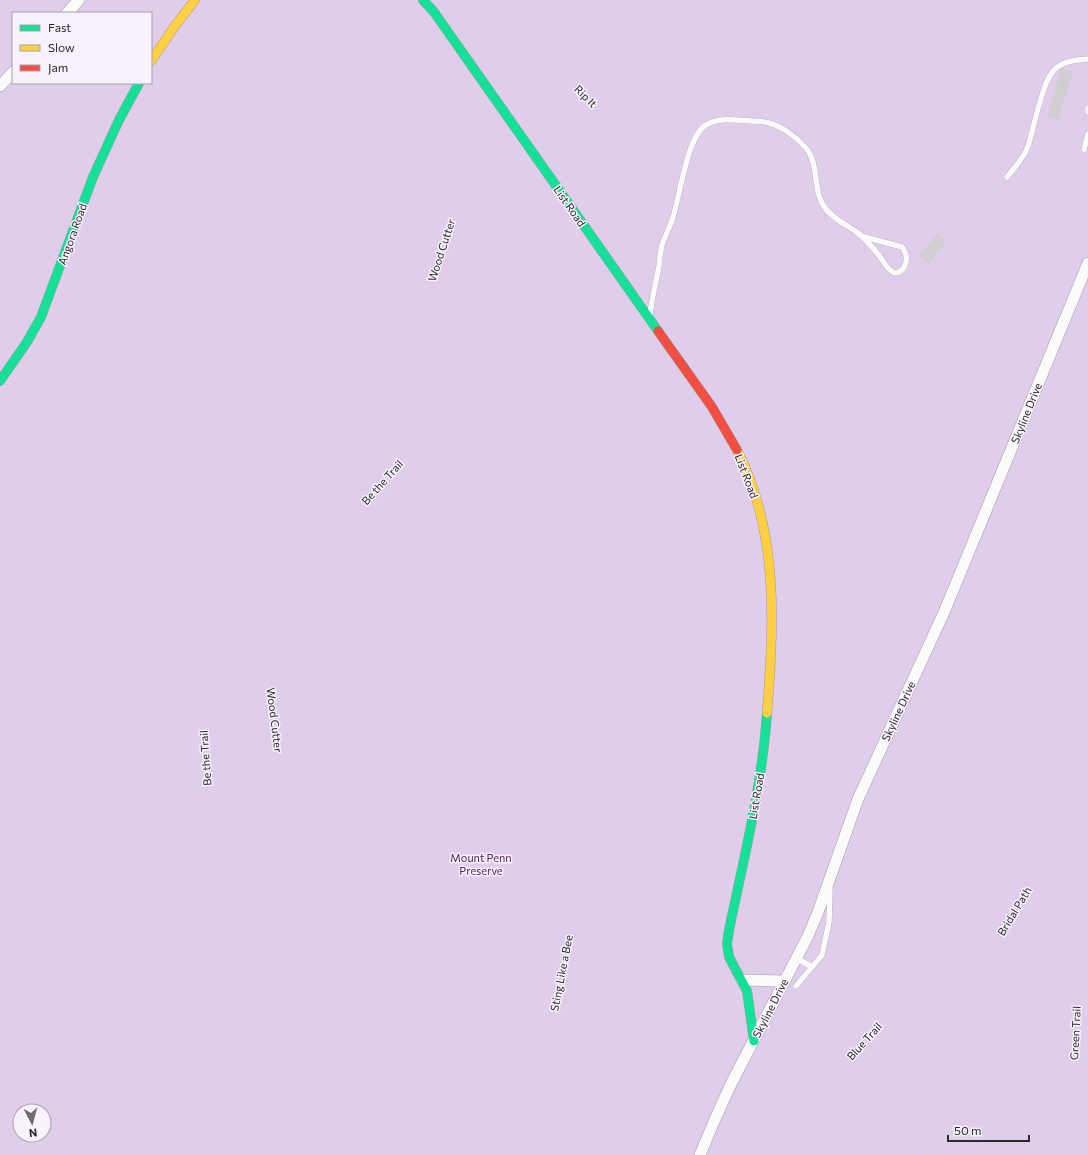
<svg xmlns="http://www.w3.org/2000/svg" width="1088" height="1155" font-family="Commissioner,sans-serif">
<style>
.green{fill:#e0cdec;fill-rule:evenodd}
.building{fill:#d1ced2}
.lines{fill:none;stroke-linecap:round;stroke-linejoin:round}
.lane-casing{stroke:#9f9da1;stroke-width:6}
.street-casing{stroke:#9f9da1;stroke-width:12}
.fast-casing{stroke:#9f9da1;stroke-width:10}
.slow-casing{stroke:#9f9da1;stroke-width:10}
.jam-casing{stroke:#9f9da1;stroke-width:10}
.path{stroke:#d3d2d3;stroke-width:2;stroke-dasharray:1 3;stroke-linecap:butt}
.lane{stroke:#fcfbfc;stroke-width:5.5}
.street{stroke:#fcfbfc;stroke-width:11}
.fast{stroke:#16e098;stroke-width:9}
.slow{stroke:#ffcf43;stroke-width:9}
.jam{stroke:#f24e42;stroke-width:9}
.labels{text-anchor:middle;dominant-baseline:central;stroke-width:3;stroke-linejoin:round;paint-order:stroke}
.street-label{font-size:11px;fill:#2b292c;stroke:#f7f2fb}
.park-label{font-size:11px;fill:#4e2065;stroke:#f7f2fb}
</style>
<rect width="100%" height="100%" fill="#eae7ec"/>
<path class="green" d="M0 0H1088V1155H0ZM13 13H151V83H13ZM20 1111H44V1135H20Z"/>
<g class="building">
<polygon points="1061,69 1063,69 1073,72 1058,120 1047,116"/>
<polygon points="937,234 946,242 928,264 919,256"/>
</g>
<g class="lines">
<g class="lane-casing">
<g id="lane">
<polyline points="1088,108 1088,112"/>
<polyline points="1084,150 1088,134"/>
<path d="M1007 177C1015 167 1024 158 1028 146 1034 129 1042 79 1056 68 1065 61 1076 60 1088 59"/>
<path d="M650 314C652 298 656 282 659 266 660 259 660 252 662 245 665 236 670 227 673 217 680 196 687 136 706 125 719 117 737 120 751 121 757 121 763 121 769 123 782 126 797 138 806 148 820 165 812 191 825 208 834 220 847 225 858 233 867 240 874 249 881 258 883 261 886 267 890 270 901 280 913 260 902 247L861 236"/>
<polyline points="796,958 812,967"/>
<polyline points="796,986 822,955 829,922 830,889"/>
</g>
</g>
<g class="street-casing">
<g id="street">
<polyline points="67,13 79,0"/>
<polyline points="0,86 13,72"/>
<polyline points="742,980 784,981"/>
<polyline points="700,1155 715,1119 732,1082 808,936 818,912 858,799 945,610 1088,263"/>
</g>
</g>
<g class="fast-casing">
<g id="fast">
<polyline points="423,0 434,12 658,331"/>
<polyline points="0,381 27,342 41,317 93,177 119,120 139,83"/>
<path d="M754 1041 747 991 729 957 727 944 729 930C744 858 762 786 767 713"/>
</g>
</g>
<g class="slow-casing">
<g id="slow">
<polyline points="151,61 175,26 195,0"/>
<path d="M737 450C779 532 774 624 767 713"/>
</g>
</g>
<g class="jam-casing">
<polyline id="jam" points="658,331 712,407 737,450"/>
</g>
<g class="path">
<path d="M326 0C336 19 349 36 363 52 382 73 411 88 422 114L428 176 442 189 444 196 452 205 453 219 442 243V255L429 286 421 295 410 303 408 328 399 347 388 359 379 363 369 361 360 356 351 354 342 349H327L309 342 286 327 280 321H274L270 327 274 351 273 366 275 375 282 384 290 390 308 407 320 411 334 422 368 457 374 469 376 488"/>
<polyline points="489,0 493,17 502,31 507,44 512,49 516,58 526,69 536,73 546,70 556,76 568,79 590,102 599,109 608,112 625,110 643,101 655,88 663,69 685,40 697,34 707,33 717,37 730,38 740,47 756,46 764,50 779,51 806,40 817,43 835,32 838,0"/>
<polyline points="693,0 692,4 697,34"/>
<polyline points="705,117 704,110 703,91 711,80 712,52 717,37 725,19 725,4 727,0"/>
<path d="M710 131C713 138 718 144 725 148 731 152 733 150 739 157L749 155 759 159 777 175 776 229 780 249 768 281 762 308 763 322 772 333 795 351 798 363 824 393 848 435 865 485 871 516 885 569 889 592 886 607 875 630 847 722 824 781 811 800 807 825 798 845 795 858 798 874 802 882 816 889"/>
<path d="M822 174C832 169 830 157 834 149 839 140 848 134 854 125 857 120 857 112 858 107 860 98 864 92 870 85L866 67 838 42 835 32"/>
<polyline points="777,175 785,175 805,170 806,171"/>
<polyline points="250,176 264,220 280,321"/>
<path d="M911 246 938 211 957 164 967 126 977 112 994 97 1005 82 1010 62 1011 44 1007 32C997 27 994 35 982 27L980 13V0"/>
<polyline points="652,345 655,375 670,410 663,506"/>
<path d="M0 441 42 440 72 434 86 439C88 442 91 446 92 450 101 470 94 511 125 514 135 505 142 493 154 487 158 485 162 485 166 483 171 481 174 476 178 474 190 469 204 480 212 487"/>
<path d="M283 512 292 527 313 545 324 551 334 561 344 564 360 565 389 560 405 562 416 569 422 579 424 591 438 614 439 625 435 636 427 643 413 651 404 650 395 639 385 618 369 604 358 592 350 590 315 593 312 600 321 614 324 622 319 637V649L323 678 331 688 352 693 377 705 387 706 398 711 413 726 423 730 435 727 495 691 505 681 512 677H521L527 682 530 690 531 701 529 711 512 723 495 722 467 747 463 763 443 787 426 798 420 805 417 820 422 834 446 841 455 839 461 842 465 849 464 857 460 870 448 886 421 903 399 930 394 943 383 951 371 954H357L344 944 336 942 328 944 321 952 313 955 302 956 295 960V966L298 971 305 975 319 989 342 1025 344 1033 342 1044 336 1057 335 1070 340 1081 349 1090 365 1116 375 1127 390 1134 402 1136 415 1132 428 1121 444 1115 475 1121 486 1118 493 1114 497 1101 494 1089C483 1085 479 1079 478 1068L457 1053 444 1051 439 1045 438 1033 442 1023 438 1011 421 998 404 999 392 993 383 991 378 984 380 978 392 964 407 959 420 947 435 940 450 936 464 938 472 943H481L491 939 508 922 521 915 534 917 546 910 555 894V878L547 859C557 845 561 832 580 829L585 832 586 840 601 860V871L587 892 567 935 552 1019 538 1063 527 1119 528 1144 526 1155"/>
<path d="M304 512 299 488 289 475 272 467 256 466 241 467 212 487V495L220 515 229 526 244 537 261 560 281 603 284 615 278 638 271 680 274 717 281 747 280 758 273 779 270 811 271 834 256 876 249 911 266 940 271 975 266 1003 267 1020 260 1047 248 1058C248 1063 247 1069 249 1073 253 1092 264 1086 275 1092 279 1095 286 1100 289 1104 302 1117 309 1137 312 1155"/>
<path d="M229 526C246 521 254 518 270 525"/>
<path d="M889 592C910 583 907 579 911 559 912 555 915 552 916 548 917 539 912 532 907 525L909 509 915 488 939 459 947 422 957 392 976 359 1000 325 1023 274 1066 202 1082 156"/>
<polyline points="0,629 6,634 16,669 53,712 112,742 161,740 126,790 146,857"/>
<polyline points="205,858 146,858 104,808 112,742 215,507 227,476 275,375"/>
<polyline points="602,870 636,824 676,649 659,575 651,563 640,560 636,554 647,541"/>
<path d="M780 1012C798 1018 792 1039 794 1053 797 1067 807 1066 815 1075 818 1078 819 1085 821 1089"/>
<polyline points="785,1013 808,1010 847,993 892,970 941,938 970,910 992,903 1036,877 1074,867 1088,859"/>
<polyline points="0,1046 14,1069 37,1072 61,1077"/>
<path d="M37 1072C41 1039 49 1008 57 976 70 919 87 863 104 808"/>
<polyline points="42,1111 61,1077 98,1044 111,1020 119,1011 134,1000 149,978 160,952 173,928 196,900 203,884 203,865 211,824 201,729 207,712 208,692 205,681 207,668 216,646 242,613 249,597 257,570 267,550 267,537 270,525 283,512 294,510 304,512 313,518 322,520 333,515 345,514 364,503 397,462 409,453 415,443 416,433 414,414 417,409 411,370 413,362 414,335 408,328"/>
<polyline points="44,1126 56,1125 67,1117 83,1115 90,1111 104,1108 128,1109 139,1102 154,1099 172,1070 203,1046 222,1025 230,1011 232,988 245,972 252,957 267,951"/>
<polyline points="0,1130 20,1129"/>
<polyline points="70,1155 127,1110"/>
<polyline points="763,1155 766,1149 804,1112 876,1026 904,1003 935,987 951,982 978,967 992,961 1009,967 1030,964 1047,956 1062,942 1078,937 1083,941 1085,948 1084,967 1077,999 1076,1032 1072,1085 1073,1155"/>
<polyline points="914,1155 933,1114 957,1074 977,1031 996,943 1016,906 1036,877 1049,826 1065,751 1088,709"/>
</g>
<use href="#lane" class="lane"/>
<use href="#street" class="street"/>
<use href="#fast" class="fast"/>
<use href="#slow" class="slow"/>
<use href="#jam" class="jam"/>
</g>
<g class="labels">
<g class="street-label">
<text transform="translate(586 96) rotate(44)">Rip It</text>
<text transform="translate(570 206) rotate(55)">List Road</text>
<text transform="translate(72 234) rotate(-70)">Angora Road</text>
<text transform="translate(441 250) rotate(-72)">Wood Cutter</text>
<text transform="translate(1026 413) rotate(-68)">Skyline Drive</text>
<text transform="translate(747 476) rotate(69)">List Road</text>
<text transform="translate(382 482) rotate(-48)">Be the Trail</text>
<text transform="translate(898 711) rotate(-65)">Skyline Drive</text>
<text transform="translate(275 720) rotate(83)">Wood Cutter</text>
<text transform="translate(205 758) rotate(-94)">Be the Trail</text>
<text transform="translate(756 796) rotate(-80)">List Road</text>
<text transform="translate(1014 911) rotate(-59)">Bridal Path</text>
<text transform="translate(561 973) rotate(-79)">Sting Like a Bee</text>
<text transform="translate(770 1008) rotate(-63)">Skyline Drive</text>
<text transform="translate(1075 1033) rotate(-87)">Green Trail</text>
<text transform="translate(864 1041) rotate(-48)">Blue Trail</text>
</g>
<g class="park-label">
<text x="481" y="857">Mount Penn<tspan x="481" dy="13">Preserve</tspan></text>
</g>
</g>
<rect x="12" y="12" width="140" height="72" fill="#f7f2fb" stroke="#a5a2a8"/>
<rect x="20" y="25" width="20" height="6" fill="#16e098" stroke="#a5a2a8"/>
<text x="48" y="32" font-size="12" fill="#2b292c">Fast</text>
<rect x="20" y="45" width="20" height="6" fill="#ffcf43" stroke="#a5a2a8"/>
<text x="48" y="52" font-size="12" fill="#2b292c">Slow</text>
<rect x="20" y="65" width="20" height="6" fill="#f24e42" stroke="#a5a2a8"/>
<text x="48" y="72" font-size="12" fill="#2b292c">Jam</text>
<g transform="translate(32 1123) rotate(174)"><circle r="19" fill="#f7f2fb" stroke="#a5a2a8"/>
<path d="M0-3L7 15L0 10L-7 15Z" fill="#6e6c6f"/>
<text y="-6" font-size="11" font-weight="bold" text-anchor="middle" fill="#2b292c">N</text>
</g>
<path d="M948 1135v6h81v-6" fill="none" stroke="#2b292c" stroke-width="2"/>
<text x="954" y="1135" font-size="12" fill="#2b292c" stroke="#f7f2fb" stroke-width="3" paint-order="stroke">50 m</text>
</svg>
